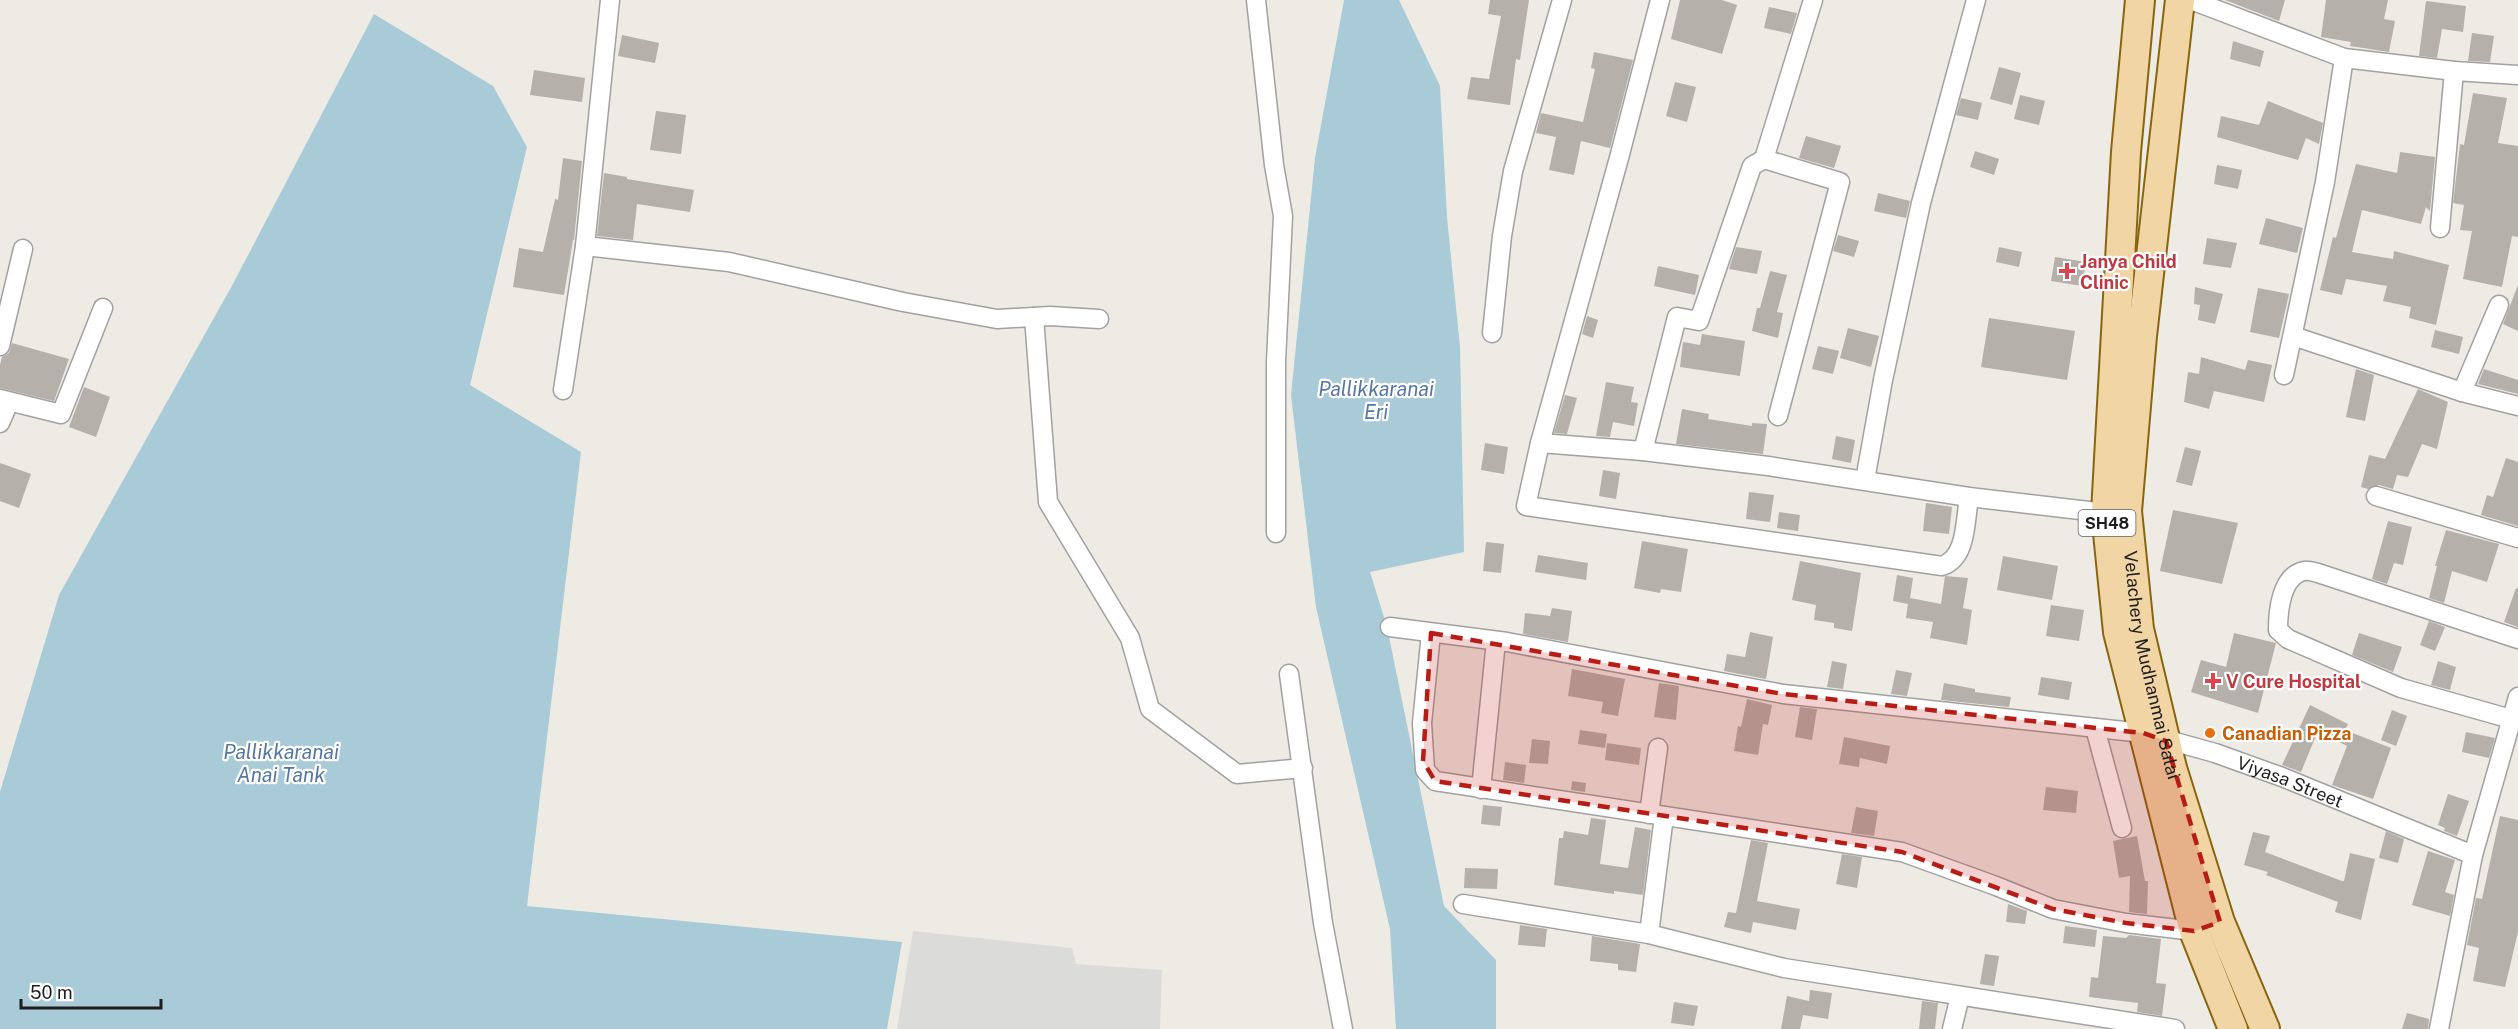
<svg xmlns="http://www.w3.org/2000/svg" width="2518" height="1029" font-family="'Public Sans',sans-serif">
<style>
.residential{fill:#dbdbda}
.water{fill:#a9cad7}
.building{fill:#b6b0aa}
.lines{fill:none;stroke-linecap:round;stroke-linejoin:round}
.minor-casing{stroke:#a1a1a1;stroke-width:21}
.primary-casing{stroke:#88660f;stroke-width:32}
.minor{stroke:#fff;stroke-width:18}
.primary{stroke:#f2d5a5;stroke-width:28}
.marked{fill:#b71d14;fill-opacity:0.2;stroke:#b71d14;stroke-width:4.5;stroke-dasharray:12 8;stroke-linejoin:round}
.health-dot{fill:#e0444e;stroke:#fff;stroke-width:2}
.food-dot{fill:#e8710a;stroke:#fff;stroke-width:2}
.labels{text-anchor:middle;dominant-baseline:central;stroke-width:4.5;stroke-linejoin:round;paint-order:stroke}
.shield{fill:#fff;stroke:#616161;stroke-width:1.5}
.shield-label{font-size:16px;font-weight:bold;fill:#1d1d1d}
.health-label{font-size:18px;font-weight:bold;fill:#be3a42;stroke:#fff;text-anchor:start}
.street-label{font-size:18px;fill:#1d1d1d;stroke:#fff}
.food-label{font-size:18px;font-weight:bold;fill:#c56008;stroke:#fff;text-anchor:start}
.water-label{font-size:20px;font-style:italic;fill:#5477a3;stroke:#fff}
</style>
<rect width="100%" height="100%" fill="#edebe4"/>
<polygon class="residential" points="913,931 1072,948 1076,964 1162,970 1160,1029 897,1029"/>
<g class="water">
<polygon points="1344,0 1399,0 1440,86 1447,217 1460,347 1464,552 1370,572 1387,627 1444,906 1496,960 1496,1029 1396,1029 1390,929 1316,607 1291,395 1315,158"/>
<polygon points="374,14 493,86 527,147 470,385 581,452 527,906 902,942 887,1029 0,1029 0,792 59,595 234,282"/>
</g>
<g class="building">
<polygon points="1490,0 1529,0 1520,60 1516,59 1510,105 1467,99 1471,77 1489,79 1501,16 1488,14"/>
<polygon points="1680,0 1722,0 1737,5 1722,54 1671,39"/>
<polygon points="2225,0 2285,0 2279,21"/>
<polygon points="2326,0 2388,0 2384,19 2395,21 2389,52 2350,46 2351,42 2321,37"/>
<polygon points="2426,1 2466,6 2463,32 2442,29 2437,58 2419,56"/>
<polygon points="1769,7 1797,13 1791,34 1764,28"/>
<polygon points="2472,33 2494,36 2490,62 2468,61"/>
<polygon points="622,35 659,43 655,63 618,56"/>
<polygon points="2233,41 2264,51 2260,67 2230,59"/>
<polygon points="1594,52 1633,60 1610,148 1581,141 1574,175 1549,170 1556,137 1536,133 1541,113 1583,122 1595,69 1591,68"/>
<polygon points="1999,67 2021,73 2012,105 1990,99"/>
<polygon points="534,70 585,78 582,102 530,95"/>
<polygon points="1675,82 1696,87 1687,122 1666,116"/>
<polygon points="2473,93 2507,98 2498,143 2518,146 2518,237 2512,236 2502,287 2463,279 2472,231 2460,230 2464,205 2453,203 2460,144 2464,145"/>
<polygon points="2020,95 2045,101 2039,125 2014,119"/>
<polygon points="1961,98 1982,103 1978,120 1956,115"/>
<polygon points="2268,101 2323,123 2319,144 2306,138 2298,160 2217,137 2221,116 2259,125"/>
<polygon points="656,111 686,115 681,154 650,150"/>
<polygon points="1806,136 1841,146 1834,168 1799,158"/>
<polygon points="1975,151 1999,159 1994,175 1970,167"/>
<polygon points="2400,152 2435,157 2430,211 2426,207 2421,224 2362,210 2352,252 2393,259 2394,251 2449,265 2436,325 2409,318 2411,307 2383,301 2387,286 2346,279 2342,295 2320,290 2333,237 2336,238 2356,164 2397,173"/>
<polygon points="563,158 582,161 574,240 573,240 564,295 513,287 519,248 543,252 555,199 558,200"/>
<polygon points="2217,165 2242,170 2238,189 2214,184"/>
<polygon points="604,173 627,177 627,179 694,190 690,212 637,204 633,240 597,236"/>
<polygon points="1878,193 1910,201 1906,218 1874,211"/>
<polygon points="2266,218 2303,228 2297,253 2259,244"/>
<polygon points="1838,235 1859,241 1854,257 1833,251"/>
<polygon points="2207,238 2237,243 2231,268 2203,264"/>
<polygon points="1736,247 1762,251 1757,274 1729,269"/>
<polygon points="1999,247 2022,252 2019,267 1996,262"/>
<polygon points="2055,257 2086,262 2082,286 2051,281"/>
<polygon points="1658,266 1699,275 1695,295 1654,286"/>
<polygon points="1770,271 1787,275 1777,312 1783,313 1778,338 1752,331 1757,308 1760,308"/>
<polygon points="2518,285 2518,331 2503,324"/>
<polygon points="2195,287 2223,294 2215,324 2198,320 2200,305 2194,304"/>
<polygon points="2258,288 2289,294 2279,338 2250,332"/>
<polygon points="1587,316 1598,320 1593,338 1582,334"/>
<polygon points="1989,318 2075,331 2067,380 1981,367"/>
<polygon points="1848,328 1879,336 1871,367 1840,358"/>
<polygon points="2435,330 2463,337 2459,354 2431,347"/>
<polygon points="1702,334 1745,341 1740,376 1680,367 1683,342 1700,345"/>
<polygon points="12,343 69,359 54,401 0,388 0,365 2,357 9,353"/>
<polygon points="1818,346 1839,351 1833,374 1812,369"/>
<polygon points="2201,357 2245,370 2248,360 2272,365 2264,402 2214,391 2209,409 2184,402 2188,372 2199,374"/>
<polygon points="2356,369 2374,375 2365,421 2346,417"/>
<polygon points="2484,369 2518,380 2518,394 2478,384"/>
<polygon points="1606,382 1634,387 1631,402 1638,403 1634,426 1613,422 1610,437 1596,436"/>
<polygon points="84,387 110,397 96,437 69,427"/>
<polygon points="2418,389 2448,402 2437,449 2422,444 2408,477 2397,475 2393,489 2379,485 2368,489 2361,487 2369,455 2385,459"/>
<polygon points="1565,395 1577,398 1567,434 1554,433"/>
<polygon points="1682,409 1709,414 1708,419 1752,426 1752,423 1767,424 1763,454 1676,444"/>
<polygon points="1836,436 1855,440 1851,463 1832,459"/>
<polygon points="1485,443 1508,447 1504,474 1481,470"/>
<polygon points="2185,447 2201,451 2192,486 2176,482"/>
<polygon points="2506,458 2518,462 2518,526 2481,515 2487,495 2493,497"/>
<polygon points="0,463 31,474 19,508 0,501"/>
<polygon points="1603,470 1620,473 1616,499 1599,496"/>
<polygon points="1749,492 1774,495 1770,522 1746,519"/>
<polygon points="1926,503 1952,507 1949,534 1923,531"/>
<polygon points="2173,510 2238,523 2222,584 2160,571"/>
<polygon points="1779,512 1800,515 1798,531 1777,528"/>
<polygon points="2388,521 2412,527 2403,565 2394,563 2387,584 2372,579"/>
<polygon points="2446,530 2499,544 2487,582 2452,571 2444,603 2429,598 2437,566 2435,566"/>
<polygon points="1642,541 1688,549 1681,592 1661,589 1660,593 1634,588"/>
<polygon points="1486,542 1504,544 1501,573 1483,571"/>
<polygon points="1538,555 1588,563 1586,580 1535,572"/>
<polygon points="2003,556 2058,566 2052,600 1997,590"/>
<polygon points="1800,561 1861,573 1852,631 1834,628 1834,623 1814,620 1816,605 1792,600"/>
<polygon points="1897,575 1913,578 1910,598 1941,604 1945,576 1968,578 1963,608 1972,610 1967,645 1930,638 1933,622 1906,618 1908,604 1893,601"/>
<polygon points="2516,588 2518,589 2518,627 2504,622"/>
<polygon points="2051,605 2084,610 2079,641 2046,636"/>
<polygon points="1552,608 1572,611 1568,642 1523,634 1525,613 1550,616"/>
<polygon points="2429,621 2445,627 2435,651 2420,645"/>
<polygon points="1750,632 1773,637 1766,679 1724,671 1727,654 1745,657"/>
<polygon points="2234,633 2276,643 2258,713 2191,692 2201,660 2226,667"/>
<polygon points="2359,633 2402,647 2393,672 2352,655"/>
<polygon points="1832,661 1847,664 1843,689 1827,687"/>
<polygon points="2438,661 2456,667 2450,690 2431,685"/>
<polygon points="1572,669 1625,679 1618,716 1601,713 1603,702 1568,696"/>
<polygon points="1896,670 1912,673 1907,696 1891,694"/>
<polygon points="2041,677 2072,682 2069,700 2038,695"/>
<polygon points="1659,683 1679,686 1676,720 1654,717"/>
<polygon points="1944,683 1975,689 1975,692 2011,697 2009,707 1941,700"/>
<polygon points="1747,699 1772,705 1768,725 1763,724 1758,755 1734,751 1738,726 1741,727"/>
<polygon points="2310,705 2348,724 2345,730 2391,748 2373,799 2332,785 2347,746 2318,731 2301,772 2282,765"/>
<polygon points="1800,707 1817,709 1812,740 1795,737"/>
<polygon points="2392,710 2407,716 2396,746 2381,740"/>
<polygon points="1580,730 1607,734 1605,748 1578,744"/>
<polygon points="2466,732 2495,738 2489,758 2462,752"/>
<polygon points="1844,737 1890,746 1887,764 1860,758 1859,767 1839,764"/>
<polygon points="1532,739 1550,741 1548,764 1529,763"/>
<polygon points="1607,743 1641,748 1639,765 1605,760"/>
<polygon points="1505,762 1526,765 1524,783 1503,780"/>
<polygon points="1572,781 1586,783 1585,792 1571,790"/>
<polygon points="2046,787 2078,791 2076,813 2043,810"/>
<polygon points="2448,794 2469,801 2457,836 2444,831 2445,828 2438,825"/>
<polygon points="1483,805 1502,807 1500,826 1481,824"/>
<polygon points="1856,807 1878,811 1874,836 1851,833"/>
<polygon points="2500,816 2518,820 2518,932 2505,987 2473,981 2479,948 2467,945 2476,898 2482,899"/>
<polygon points="1591,818 1606,820 1600,864 1628,868 1635,827 1651,830 1643,895 1614,891 1614,894 1554,885 1559,838 1563,838 1564,831 1588,835"/>
<polygon points="2386,831 2404,839 2398,863 2379,858"/>
<polygon points="2253,832 2270,836 2265,852 2342,881 2344,881 2350,853 2375,859 2361,920 2335,912 2338,902 2266,875 2268,872 2244,865"/>
<polygon points="2137,836 2145,881 2148,881 2147,914 2129,912 2130,876 2119,878 2113,841"/>
<polygon points="1751,840 1768,843 1757,901 1800,909 1796,930 1753,922 1751,933 1724,927 1728,912 1736,913"/>
<polygon points="2428,851 2455,860 2445,892 2454,895 2450,916 2412,905"/>
<polygon points="1842,854 1862,857 1857,888 1836,884"/>
<polygon points="1465,868 1498,869 1497,889 1464,888"/>
<polygon points="2008,904 2027,911 2025,924 2006,922"/>
<polygon points="1520,925 1547,929 1545,947 1518,945"/>
<polygon points="2065,926 2097,930 2095,947 2063,943"/>
<polygon points="2129,935 2161,939 2156,983 2166,984 2162,1016 2137,1012 2138,1003 2089,997 2091,977 2098,978 2103,936 2126,938"/>
<polygon points="1592,936 1640,944 1636,972 1618,970 1618,964 1590,961"/>
<polygon points="1985,954 1999,956 1994,986 1980,984"/>
<polygon points="1810,990 1832,993 1828,1019 1803,1015 1800,1029 1781,1029 1787,996 1809,1001"/>
<polygon points="1922,1001 1938,1003 1935,1029 1919,1029"/>
<polygon points="1674,1002 1698,1006 1694,1026 1671,1023"/>
<polygon points="2407,1013 2429,1019 2428,1029 2402,1029"/>
</g>
<g class="lines">
<g class="minor-casing">
<g id="minor">
<polyline points="1256,0 1274,165 1283,216 1276,361 1276,533"/>
<polyline points="1660,0 1619,158 1540,443 1643,451 1768,466 1969,497 2106,513"/>
<polyline points="2191,0 2344,58 2325,182 2284,375"/>
<polyline points="2344,58 2454,71 2518,75"/>
<polyline points="2440,228 2454,71"/>
<polyline points="585,246 729,262 903,302 997,319 1050,316 1099,319"/>
<polyline points="1034,317 1048,502 1130,638 1150,709 1237,774 1303,768"/>
<polyline points="1492,333 1502,236 1513,171 1562,0"/>
<polyline points="2293,336 2462,392 2518,406"/>
<polyline points="0,346 23,249"/>
<polyline points="563,390 585,246 610,0"/>
<polyline points="2462,392 2499,305"/>
<polyline points="0,399 61,414 103,308"/>
<polyline points="1778,416 1840,182 1764,159 1813,0"/>
<polyline points="0,423 9,402"/>
<path d="M1540 443 1526 506 1942 566C1967 558 1965 521 1969 497"/>
<polyline points="1643,451 1677,317 1699,321 1752,166 1764,159"/>
<polyline points="1865,480 1883,380 1921,203 1976,0"/>
<polyline points="2376,496 2518,538"/>
<path id="s1" d="M1390 627 1507 642 1783 694 2143 733 2215 753 2282 777 2473 855"/>
<polyline points="1431,633 1422,723 1425,770 1435,781 1902,852 1996,886 2053,909 2126,923 2194,931 2201,928"/>
<polyline points="1289,674 1323,923 1343,1029"/>
<path d="M2511 719 2401 688 2288 639 2278 630C2278 611 2281 576 2304 571 2308 570 2314 572 2318 573L2518 639"/>
<polyline points="2095,728 2122,828"/>
<polyline points="1481,789 1496,641"/>
<polyline points="1649,814 1658,748"/>
<polyline points="1463,904 1649,934 1784,968 2175,1029"/>
<polyline points="1649,934 1664,816"/>
<polyline points="1952,1029 1960,996"/>
<polyline points="2439,1029 2473,855 2518,697"/>
</g>
</g>
<g class="primary-casing">
<g id="primary">
<polyline points="2140,0 2126,152 2106,513 2118,632 2194,931 2233,1029"/>
<path id="s2" d="M2180 0 2142 336 2127 511 2139 629 2172 768 2220 922 2265 1029"/>
</g>
</g>
<use href="#minor" class="minor"/>
<use href="#primary" class="primary"/>
</g>
<path class="marked" d="M1431 633 1783 694 2143 733 2166 741 2220 922 2194 931 2126 923 2053 909 1902 852 1435 781 1423 761Z"/>
<g class="health-dot">
<path d="M2064 262h6v6h6v6h-6v6h-6v-6h-6v-6h6z"/>
<path d="M2210 672h6v6h6v6h-6v6h-6v-6h-6v-6h6z"/>
</g>
<circle class="food-dot" cx="2210" cy="733" r="6"/>
<g class="labels">
<rect class="shield" x="2078.5" y="510" width="57" height="26" rx="4.5"/>
<g class="shield-label">
<text x="2107" y="523">SH48</text>
</g>
<g class="health-label">
<text x="2080" y="261">Janya Child<tspan x="2080" dy="21">Clinic</tspan></text>
<text x="2226" y="681">V Cure Hospital</text>
</g>
<g class="street-label">
<text stroke="none"><textPath href="#s2" startOffset="670">Velachery Mudhanmai Salai</textPath></text>
<text stroke="none"><textPath href="#s1" startOffset="916">Viyasa Street</textPath></text>
</g>
<g class="food-label">
<text x="2222" y="733">Canadian Pizza</text>
</g>
<g class="water-label">
<text x="1376" y="389">Pallikkaranai<tspan x="1376" dy="23">Eri</tspan></text>
<text x="281" y="752">Pallikkaranai<tspan x="281" dy="23">Anai Tank</tspan></text>
</g>
</g>
<path d="M21 999v9h140v-9" fill="none" stroke="#1d1d1d" stroke-width="3"/>
<text x="30" y="999" font-size="18" fill="#1d1d1d" stroke="#ffffff" stroke-width="4.5" paint-order="stroke">50 m</text>
</svg>
